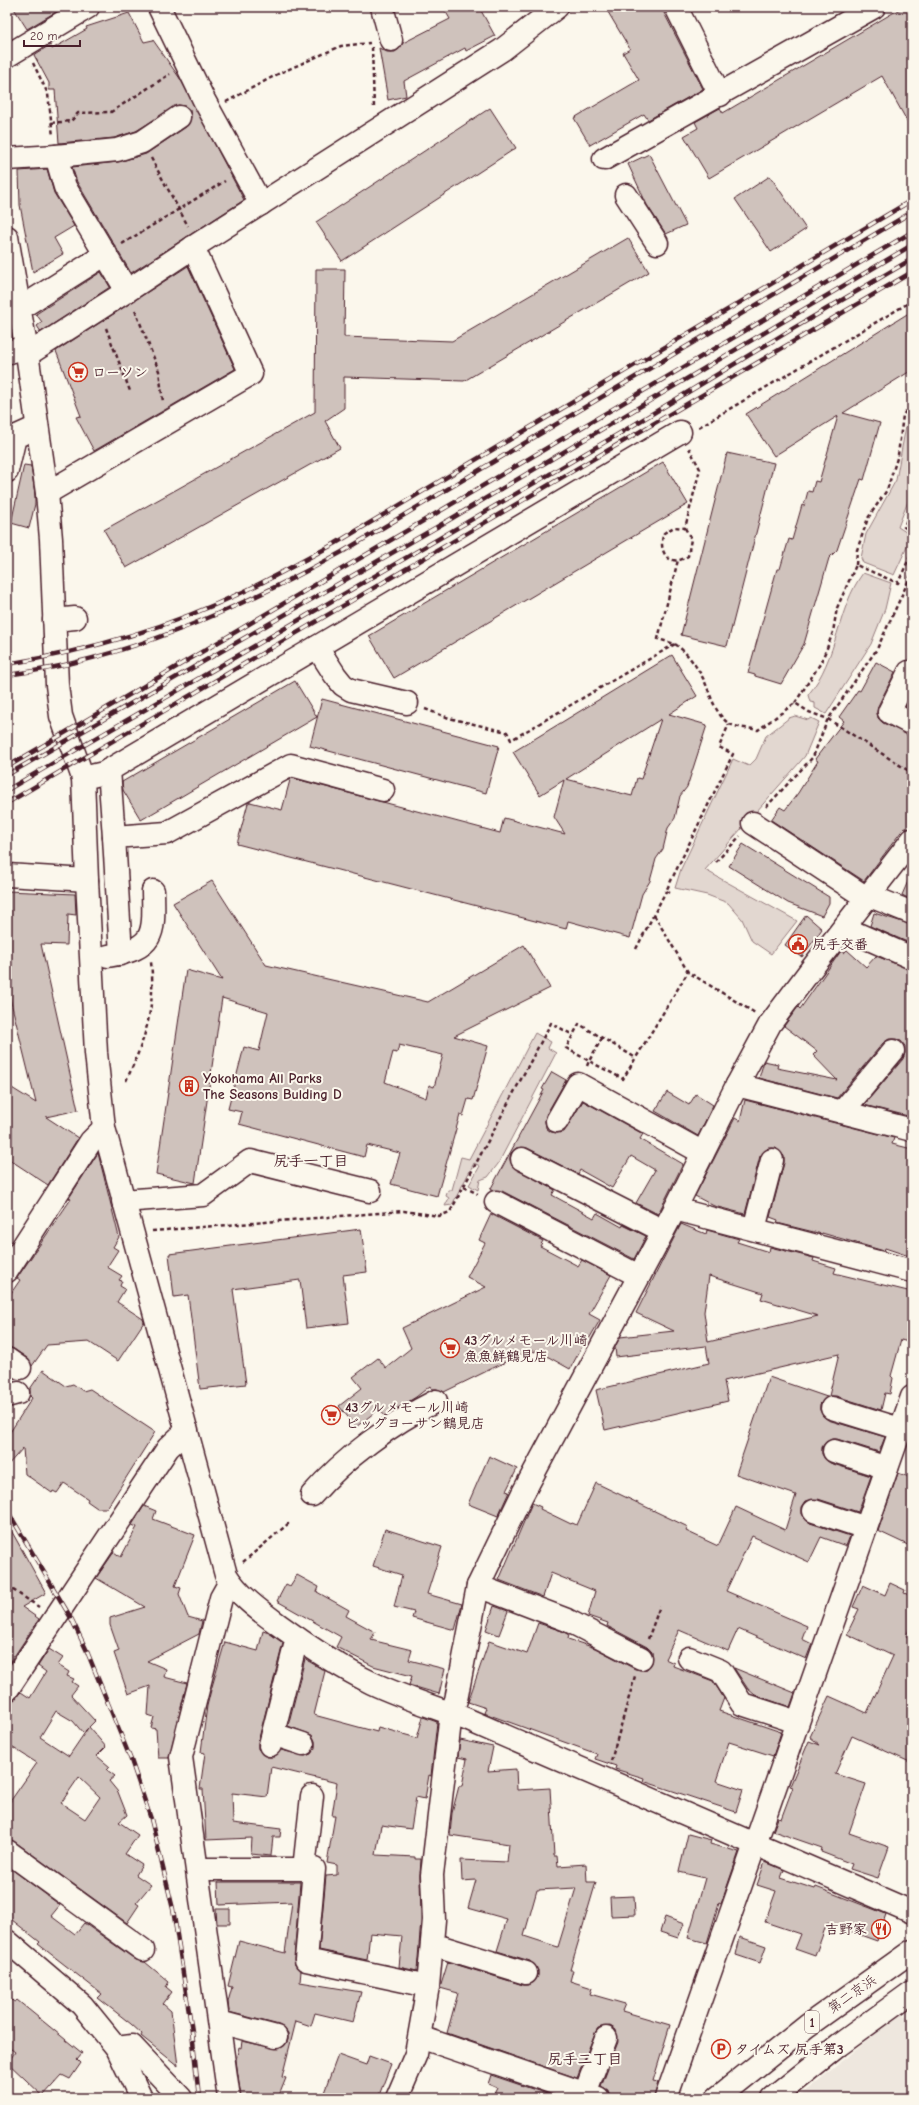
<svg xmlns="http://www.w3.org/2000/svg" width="919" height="2105" font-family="'Comic Neue','Klee One',sans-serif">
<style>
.built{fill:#eee7de}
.green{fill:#e2d7d0;stroke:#967b7e}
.building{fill:#cfc2bc;stroke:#4a1f2b;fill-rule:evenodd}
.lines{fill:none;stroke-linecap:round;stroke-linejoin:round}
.minor-casing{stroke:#4a1f2b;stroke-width:25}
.highway-casing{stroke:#4a1f2b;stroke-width:25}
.path{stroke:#4a1f2b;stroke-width:2.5;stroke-dasharray:4 3;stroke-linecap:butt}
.minor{stroke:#fbf7ec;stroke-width:22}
.highway{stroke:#fbf7ec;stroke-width:22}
.rail-casing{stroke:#4a1f2b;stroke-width:4.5}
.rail{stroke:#fbf7ec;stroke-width:3;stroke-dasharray:9;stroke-linecap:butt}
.labels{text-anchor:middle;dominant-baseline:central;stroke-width:4;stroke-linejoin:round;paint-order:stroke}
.shield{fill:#fbf7ec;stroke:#7f6065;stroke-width:1}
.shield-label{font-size:13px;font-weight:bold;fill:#4a1f2b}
.poi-label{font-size:14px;font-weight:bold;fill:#4a1f2b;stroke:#fbf7ec;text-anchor:start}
.street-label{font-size:14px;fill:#4a1f2b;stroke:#fbf7ec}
.neighbourhood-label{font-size:15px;font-weight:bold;fill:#4a1f2b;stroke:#fbf7ec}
</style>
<rect width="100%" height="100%" fill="#fbf7ec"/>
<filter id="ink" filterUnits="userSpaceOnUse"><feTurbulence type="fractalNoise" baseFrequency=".025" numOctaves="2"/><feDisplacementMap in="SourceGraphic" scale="8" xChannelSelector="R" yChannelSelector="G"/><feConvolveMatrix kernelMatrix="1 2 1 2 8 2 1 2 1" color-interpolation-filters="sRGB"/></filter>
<g filter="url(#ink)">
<polygon class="built" points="900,2014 912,2020 912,2098 797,2098"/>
<g class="green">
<polygon points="912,411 912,491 898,527 912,536 894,575 863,563 861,558 866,534 896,480 908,415"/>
<path d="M863 573 891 583 885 609 871 644 826 714 815 708V703L810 702 808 695C839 657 836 610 863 573Z"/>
<polygon points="795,716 808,720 811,718 819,722 805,756 800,762 705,870 797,921 771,954 752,941 742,919 728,903 707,895 675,888 681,869 733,759 749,766 756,759 766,736 789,718"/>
<polygon points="535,1033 551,1042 548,1048 556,1053 498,1164 488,1177 480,1180 478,1190 469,1185 480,1166 474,1163 452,1205 445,1206 449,1198 446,1196 448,1190 452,1190 461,1157 469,1159"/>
</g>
<g class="building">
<polygon points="13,7 64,7 27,29"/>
<polygon points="443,7 479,7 495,36 466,51 465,48 404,81 406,96 388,100 379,48 387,52 395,52 400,48 403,43 450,19"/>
<polygon points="605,7 661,7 703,89 648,120 644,114 590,145 574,118 639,80 623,53 630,49"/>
<polygon points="903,7 912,7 912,130 882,76 709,178 684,136 698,128 695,122 720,108 723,113"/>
<polygon points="129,13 144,42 153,40 181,80 244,200 131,273 77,182 72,167 118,162 146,154 186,127 191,117 190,110 185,106 178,105 136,131 114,138 59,143 55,90 49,90 49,83 34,55 50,45 52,49 87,29 86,27"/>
<polygon points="490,108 516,148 342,261 316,222"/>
<polygon points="649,154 686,225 666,234 647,205 628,164"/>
<polygon points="47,169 54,193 74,226 54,238 63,254 33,272 20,205 19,171"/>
<polygon points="770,176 806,229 771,252 735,199"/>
<polygon points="628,238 649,272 464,381 344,377 344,408 325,421 340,448 126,568 104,530 315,412 316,269 345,269 344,337 452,341"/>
<polygon points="188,266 235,369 94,451 76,417 81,416 56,351"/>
<polygon points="101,272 110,287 41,332 37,326 42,322 36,314"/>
<polygon points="912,311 912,370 843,413 880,423 864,480 861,479 837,550 829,558 804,644 781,684 755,676 755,675 748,673 777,569 780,569 789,539 792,540 802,505 804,506 808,491 812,492 815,481 819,482 838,416 774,456 746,414"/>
<polygon points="727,453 774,463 727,646 681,635"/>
<polygon points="663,462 688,504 394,678 369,636"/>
<polygon points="24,465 31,466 35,494 35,504 29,528 11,523"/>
<path d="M672 655 697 696 669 714 707 725 687 787 680 796 675 818 668 828 663 849 656 859 650 881 642 894 630 938 568 921 566 929 237 844 248 803 250 802 282 810 290 780 292 778 500 833 504 818 565 834 554 817 564 780 540 795 513 752ZM661 719 641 779 637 778 632 796 566 779Z"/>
<polygon points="876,662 895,672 878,706 877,712 878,718 883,723 912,736 912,828 906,829 904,828 864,881 771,820 780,807 785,810 798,793 818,761 815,759 844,721 839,717 858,690 860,691"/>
<polygon points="295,681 317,717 141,820 123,790 122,782"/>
<polygon points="912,694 912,710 906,707"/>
<polygon points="322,699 499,746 486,793 310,746"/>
<polygon points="743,844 829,897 829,903 822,916 788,903 729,866"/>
<polygon points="912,872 912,900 902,895"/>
<path d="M212 881 266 965 428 1002 524 945 550 988 454 1036 488 1046 473 1100 468 1099 463 1116 460 1115 437 1196 391 1184 400 1153 367 1145 364 1157 239 1124 242 1112 228 1109 244 1047 259 1051 268 1012 222 998 195 1183 156 1174 186 970 222 980 173 903ZM399 1045 443 1055 434 1087 429 1085 426 1098 385 1082 393 1052 397 1053Z"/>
<polygon points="7,891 75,894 76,915 68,914 67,945 41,944 78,1110 46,1117 78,1138 48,1185 7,1158 7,1085 36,1103 7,986"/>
<polygon points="874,913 912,925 912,944 870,926"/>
<polygon points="806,915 822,929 802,957 785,945"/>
<polygon points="847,950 866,967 876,956 912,970 912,1117 864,1105 903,1059 905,1053 905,1046 901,1041 896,1039 889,1039 883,1043 837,1098 759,1078 764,1061 778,1064 777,1068 837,1080 813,1055 817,1051 784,1026 798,1007 800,1009 841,951 844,953"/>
<polygon points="552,1072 566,1080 546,1115 545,1121 546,1128 551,1132 557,1133 564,1132 583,1101 643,1134 640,1139 683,1164 658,1214 636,1203 655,1170 631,1156 612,1188 580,1170 578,1174 527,1148 516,1148 511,1153 510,1159 512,1166 555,1190 552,1195 594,1218 597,1213 622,1227 623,1225 646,1236 634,1259 502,1191 490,1190 544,1090 542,1089"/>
<polygon points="667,1092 689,1105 696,1094 713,1105 698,1136 655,1111"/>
<polygon points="745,1100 894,1138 892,1144 912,1149 912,1257 885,1248 884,1251 822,1233 822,1234 777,1223 778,1220 770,1217 784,1163 784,1156 776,1148 768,1148 760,1156 745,1214 714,1206 695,1196 735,1118 740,1121"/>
<polygon points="98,1153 119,1237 113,1247 118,1250 107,1267 122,1276 119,1280 122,1281 120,1286 125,1289 117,1302 143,1319 144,1322 118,1361 89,1342 47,1345 32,1366 27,1358 14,1349 7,1347 7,1299 20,1280 17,1278 71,1199 69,1198"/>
<polygon points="491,1214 543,1241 540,1246 578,1266 582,1260 611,1275 589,1314 600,1320 585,1346 584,1343 570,1369 536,1350 535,1352 530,1350 444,1392 437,1389 432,1389 430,1386 416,1397 385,1416 379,1409 356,1427 339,1406 362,1388 353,1377 378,1358 386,1368 411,1348 402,1328 486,1287 467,1277 485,1243 479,1240"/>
<path d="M681 1224 706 1234 707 1230 739 1239 737 1242 769 1252 770 1247 814 1258 813 1261 836 1268 834 1273 912 1292V1343L901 1340 891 1376 893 1378 890 1394 885 1393 881 1410 836 1396H829L839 1354 724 1381 728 1401 605 1430 596 1390 709 1363 706 1346 616 1357 615 1347 620 1337 674 1331 636 1313ZM709 1276 763 1293 761 1299 818 1316 708 1342 704 1312Z"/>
<polygon points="361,1229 367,1272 343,1275 349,1323 306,1328 300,1280 233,1289 246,1384 200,1389 188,1295 174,1297 169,1254"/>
<polygon points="43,1370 66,1386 73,1384 83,1391 90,1389 155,1432 107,1508 97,1508 87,1501 88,1499 64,1483 57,1493 53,1491 52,1493 25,1474 23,1448 7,1466 7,1437 32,1398 30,1396 30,1389"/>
<polygon points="769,1377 827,1397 820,1404 820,1410 823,1416 828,1420 885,1437 879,1452 837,1439 832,1439 826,1442 822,1447 822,1454 825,1459 830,1463 871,1476 858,1512 818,1499 806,1501 802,1507 802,1514 810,1523 850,1536 846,1546 821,1537 809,1562 752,1536 726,1591 807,1626 802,1639 812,1644 806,1659 738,1629 728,1651 679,1630 665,1659 674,1663 673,1666 713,1681 724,1698 719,1711 781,1732 773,1756 729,1742 716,1781 743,1790 736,1812 643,1781 644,1778 615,1769 616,1766 595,1759 597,1754 484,1713 486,1708 468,1702 489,1641 527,1654 538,1623 562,1631 569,1635 568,1639 595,1648 635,1669 641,1670 647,1669 652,1663 652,1652 647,1647 607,1626 608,1623 588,1616 595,1591 551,1573 543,1597 499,1580 532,1503 541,1507 540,1509 571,1524 572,1523 577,1525 596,1483 688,1527 686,1531 718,1546 736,1507 785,1530 796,1495 736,1474"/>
<polygon points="489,1456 517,1469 506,1491 509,1492 498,1516 468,1504"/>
<polygon points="898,1473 912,1478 912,1547 878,1531"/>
<polygon points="144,1506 156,1511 153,1519 195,1535 175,1586 181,1588 179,1594 188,1617 202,1621 199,1634 147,1661 166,1669 164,1677 187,1683 169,1758 158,1758 156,1729 151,1728 154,1717 148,1715 150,1686 128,1694 114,1653 119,1651 110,1625 110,1618 145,1607 96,1578 114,1552 121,1557 137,1527 132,1525"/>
<polygon points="7,1523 46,1593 22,1607 39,1619 7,1667"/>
<polygon points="385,1529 442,1547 427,1594 462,1604 455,1630 412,1618 414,1612 394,1607 402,1575 373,1566"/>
<polygon points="297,1575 319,1587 317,1592 349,1610 346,1616 375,1632 371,1640 412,1650 409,1660 445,1669 439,1694 409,1685 412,1676 373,1666 336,1647 341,1637 277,1601 286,1584 290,1586"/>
<polygon points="890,1583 905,1590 904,1593 912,1596 912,1623 906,1636 912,1639 912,1763 852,1736 835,1774 866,1784 849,1833 889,1847 878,1878 850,1869 852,1864 821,1852 822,1848 773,1831 778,1818 781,1819 793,1787 790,1786 809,1741 820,1745 810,1737 829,1696 867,1713 893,1656 847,1634 859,1609 853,1607 863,1585 885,1595"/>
<polygon points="494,1606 508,1611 499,1635 486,1630"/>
<polygon points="263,1631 269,1633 283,1643 258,1742 258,1749 267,1757 274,1757 281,1750 305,1756 311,1754 315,1748 315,1741 312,1735 288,1726 305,1659 325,1671 314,1715 377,1732 378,1727 417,1738 423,1717 437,1722 431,1776 429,1775 425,1799 416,1797 411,1829 381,1825 376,1855 415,1857 415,1859 421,1859 420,1876 421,1920 417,1971 399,1967 402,1936 370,1933 367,1960 319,1950 326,1876 337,1875 337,1865 327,1863 335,1816 332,1816 337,1783 271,1767 267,1797 232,1793 233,1823 281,1829 280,1837 273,1837 271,1856 251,1854 252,1838 206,1840 203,1789 200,1789 205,1753 201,1752 207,1706 211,1690 225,1642 258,1651"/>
<path d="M49 1649 63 1658 58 1665 69 1672 67 1676 74 1679 72 1682 78 1686 71 1695 95 1721 89 1727 106 1747 97 1756 110 1767 107 1770 115 1776 109 1781 118 1792 127 1815 119 1822 138 1835 125 1854 142 1865 136 1875 151 1885 136 1903 139 1905 127 1923 14 1841 7 1839V1806L37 1763 7 1744V1706L21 1692 30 1698 46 1672 38 1666ZM56 1711 73 1721 83 1733 88 1728 69 1756 40 1737ZM79 1777 100 1797 85 1819 61 1803Z"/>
<polygon points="734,1668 795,1693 790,1707 755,1695 748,1689"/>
<path d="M460 1740 493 1747 488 1771 516 1769 517 1790 550 1788 554 1856H557L558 1866 586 1864 587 1882H596L570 1970H573L570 1981 592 1988 590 1994 625 2004 622 2011 670 2025 653 2081 658 2082 654 2098H610L608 2090 601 2086 618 2042 616 2030 610 2026 598 2028 595 2033 577 2078 447 2033 458 1993 440 1988 448 1962 523 1985H529L534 1982 538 1976V1970L530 1961 497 1951 507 1919 468 1908 476 1880 462 1881 461 1860 507 1862 509 1844 450 1835 452 1813 459 1786H462L467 1759 458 1757ZM576 1888 558 1947 524 1936 537 1890Z"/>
<polygon points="688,1834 711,1840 710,1844 739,1852 721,1904 719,1903 707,1943 688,1938 705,1878 679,1872"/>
<polygon points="765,1862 784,1870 781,1878 815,1889 816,1887 886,1914 877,1941 827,1923 815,1956 795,1949 801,1934 765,1922 776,1891 757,1885"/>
<polygon points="7,1866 60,1905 51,1916 75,1934 84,1923 136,1960 145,1962 169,1982 166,1987 172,1992 163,2004 171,2011 178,2066 141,2036 142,2034 131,2024 98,1998 102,1994 38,1944 40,1942 7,1916"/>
<polygon points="218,1882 300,1882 294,1959 295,1965 301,1971 300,1982 361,1992 353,2022 315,2013 311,2026 296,2021 282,2077 286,2078 278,2098 241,2098 236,2060 239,2047 241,2048 242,2041 279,2049 285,2045 288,2040 288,2033 284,2028 279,2025 229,2012 228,2002 232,1987 228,1986 239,1941 285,1953 292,1902 219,1905"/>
<polygon points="634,1896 635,1915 611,1916 610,1897"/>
<polygon points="216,1909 230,1909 230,1924 217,1924"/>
<polygon points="665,1917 684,1924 678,1938 660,1932"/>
<polygon points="740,1937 766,1946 760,1963 736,1955"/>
<polygon points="7,1997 15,2002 17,2000 82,2053 77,2059 81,2063 70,2079 62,2075 43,2096 8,2063 15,2052 7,2046"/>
<polygon points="338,2055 366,2065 369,2056 391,2064 378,2098 322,2098"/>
<polygon points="491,2075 559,2098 505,2098 494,2094 497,2088 488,2084"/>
</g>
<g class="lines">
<g class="minor-casing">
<g id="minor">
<polyline points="159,7 204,100 261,204"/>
<polyline points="382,7 391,40"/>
<polyline points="676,7 720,95"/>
<polyline points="7,56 88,7"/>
<polyline points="56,156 117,150 142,142 179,117"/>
<polyline points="7,159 56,156 65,187 127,291 198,244 502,50 557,7"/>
<polyline points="604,159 874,7"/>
<polyline points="626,195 657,243"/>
<path d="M7 237 26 346 47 493 51 539 57 685 61 716 83 778 87 880 96 1053 104 1128 226 1575C238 1595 260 1611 279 1625 308 1646 339 1667 372 1683 402 1697 434 1707 466 1719L912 1912"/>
<polyline points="19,309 106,254"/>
<polyline points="7,353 26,346"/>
<polyline points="27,355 127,291"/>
<polyline points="7,471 15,437 37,427"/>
<polyline points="47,493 251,374 193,247"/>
<polyline points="54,620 75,618"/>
<polyline points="317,647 335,675 343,685 351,690 407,703"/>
<polyline points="912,673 909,672 889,712 912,724"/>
<polyline points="109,770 114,837"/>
<polyline points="83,778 104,773 680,432"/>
<polyline points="753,823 859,893 870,896 912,913"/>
<polyline points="7,875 87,880"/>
<polyline points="844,928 912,958"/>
<polyline points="121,954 114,837 167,833 291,765 383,790"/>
<path d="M108 956C156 948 154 934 153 891"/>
<polyline points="737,1085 912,1130"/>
<polyline points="842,1112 893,1051"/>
<polyline points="557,1121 578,1084 703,1153"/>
<polyline points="522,1159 663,1231"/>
<polyline points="123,1201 203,1195 250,1161 370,1191"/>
<polyline points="496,1202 639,1276"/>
<polyline points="675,1209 912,1271"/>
<polyline points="754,1229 772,1160"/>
<polyline points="7,1271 91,1141 104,1128"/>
<polyline points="7,1359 20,1368"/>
<polyline points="7,1396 18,1393"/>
<polyline points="832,1408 900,1429"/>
<polyline points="834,1451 887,1468"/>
<path d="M312 1495C344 1458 392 1423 436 1401"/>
<polyline points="814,1511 866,1528"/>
<polyline points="478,1586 567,1620 641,1658"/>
<polyline points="689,1658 721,1671 742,1704 797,1722"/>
<polyline points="7,1690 168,1448 187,1430"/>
<polyline points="273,1734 303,1744"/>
<polyline points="270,1745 297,1638"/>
<polyline points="7,1851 143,1950"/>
<polyline points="198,1869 314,1869 306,1960 428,1986"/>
<polyline points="304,1869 312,1796"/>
<polyline points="7,1941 82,2005 117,2048 141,2098"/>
<polyline points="432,1944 526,1973"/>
<polyline points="219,2022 276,2037"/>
<polyline points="420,2037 598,2098"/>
<polyline points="117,2048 132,2046 181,2098"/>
<polyline points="585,2093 606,2038"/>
<polyline points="229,2098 181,1757 221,1598 230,1582"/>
<polyline points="397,2098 416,2054 428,1986 434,1920 432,1875 451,1713 456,1700 478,1586 522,1495 675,1209 737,1085 770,1024 809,972 912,840"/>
<polyline points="666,2098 912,1397"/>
</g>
</g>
<g class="highway-casing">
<g id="highway">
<polyline points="717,2098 807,2026 912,1951"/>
<polyline points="773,2098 839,2045 912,1992"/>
</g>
</g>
<g class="path">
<polyline points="372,47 374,108"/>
<polyline points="33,63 48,94 53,136"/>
<polyline points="226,102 278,74 341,46 370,43"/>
<polyline points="51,123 71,121 78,113 111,112 170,74"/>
<polyline points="151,158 188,226"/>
<polyline points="122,244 225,181"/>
<polyline points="135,310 159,371 163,402"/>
<polyline points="106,328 130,391"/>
<polyline points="699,427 912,301"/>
<polyline points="912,507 904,527 912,531"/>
<path d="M685 528 691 539 688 556C669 569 657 551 664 533L674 527 685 528 700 469 689 448"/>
<polyline points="856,565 857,550 864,530 868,518 887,490 898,455 903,415 912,403"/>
<path d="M675 644C687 652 697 667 704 680 711 695 714 712 728 723 735 728 750 728 758 730L795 703 809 712 828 719 912 773"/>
<polyline points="795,703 820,664 827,648 833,632 837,608 856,565 898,583 912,552"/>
<polyline points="425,709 449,718 507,732 511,740 675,644 658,639 678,560"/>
<polyline points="766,807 813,757 827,721 877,649 912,573"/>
<polyline points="716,862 740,836"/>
<polyline points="670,893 666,891 733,754 719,747 729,724"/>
<polyline points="654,915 688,972 755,1013"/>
<polyline points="636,949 666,891"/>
<polyline points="602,1038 589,1061 566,1048 579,1024 636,1058"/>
<polyline points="587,1066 589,1061 623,1079 688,972"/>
<path d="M126 1081C145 1040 156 1008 151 962"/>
<polyline points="464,1187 478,1194"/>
<polyline points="152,1231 404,1211 439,1216 450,1212 551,1023 573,1035"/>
<polyline points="243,1562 288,1524 287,1520"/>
<polyline points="7,1586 39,1607"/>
<polyline points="648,1639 660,1606"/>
<polyline points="611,1761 635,1676"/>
</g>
<use href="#minor" class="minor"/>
<use href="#highway" class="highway"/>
<g class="rail-casing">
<g id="rail">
<path d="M7 664C88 651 170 627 245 591 276 576 306 559 336 543L912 200"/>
<path d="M7 675C126 660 238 609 342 552L912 212"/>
<polyline points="7,767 912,232"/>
<polyline points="7,775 449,520 912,245"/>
<polyline points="7,790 622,432 789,331 912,259"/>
<polyline points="7,803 912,272"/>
<polyline points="7,1510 71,1618 86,1649 131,1760 151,1819 173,1909 192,2031 199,2098"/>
</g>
</g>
<use href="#rail" class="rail"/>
</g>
</g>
<defs>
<g id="supermarket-ring" transform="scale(1)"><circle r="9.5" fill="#fbf7ec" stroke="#c8321e" stroke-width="1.5"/><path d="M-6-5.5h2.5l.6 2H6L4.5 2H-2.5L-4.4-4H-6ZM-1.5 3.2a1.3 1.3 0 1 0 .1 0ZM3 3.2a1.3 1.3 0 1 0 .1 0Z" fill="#c8321e"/></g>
<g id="civic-ring" transform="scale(1)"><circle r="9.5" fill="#fbf7ec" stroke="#c8321e" stroke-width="1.5"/><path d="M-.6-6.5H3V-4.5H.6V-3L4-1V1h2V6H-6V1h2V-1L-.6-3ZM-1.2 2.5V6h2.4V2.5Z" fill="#c8321e"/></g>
<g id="building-ring" transform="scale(1)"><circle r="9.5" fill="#fbf7ec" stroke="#c8321e" stroke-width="1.5"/><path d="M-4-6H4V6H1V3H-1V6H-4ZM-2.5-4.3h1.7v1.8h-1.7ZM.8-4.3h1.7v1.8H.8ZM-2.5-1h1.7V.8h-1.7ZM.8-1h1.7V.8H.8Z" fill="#c8321e"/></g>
<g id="restaurant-ring" transform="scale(1)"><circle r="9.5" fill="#fbf7ec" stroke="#c8321e" stroke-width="1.5"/><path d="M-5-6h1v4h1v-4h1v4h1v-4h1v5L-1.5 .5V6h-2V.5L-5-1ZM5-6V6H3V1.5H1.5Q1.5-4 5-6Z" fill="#c8321e"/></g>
<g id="parking-ring" transform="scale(1)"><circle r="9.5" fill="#fbf7ec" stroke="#c8321e" stroke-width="1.5"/><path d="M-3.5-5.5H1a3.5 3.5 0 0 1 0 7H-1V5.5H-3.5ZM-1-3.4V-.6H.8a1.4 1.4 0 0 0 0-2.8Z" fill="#c8321e"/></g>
</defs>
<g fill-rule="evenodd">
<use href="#supermarket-ring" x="78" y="372"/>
<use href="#civic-ring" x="798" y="944"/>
<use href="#building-ring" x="189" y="1086"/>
<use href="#supermarket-ring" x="450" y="1348"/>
<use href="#supermarket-ring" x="331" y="1415"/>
<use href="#restaurant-ring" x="881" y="1929"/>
<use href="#parking-ring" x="721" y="2049"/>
</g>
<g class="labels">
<rect class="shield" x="805" y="2011" width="14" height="22" rx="3"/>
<g class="shield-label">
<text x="812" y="2022">1</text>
</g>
<g class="poi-label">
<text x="92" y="372">ローソン</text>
<text x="812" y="944">尻手交番</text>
<text x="203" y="1078">Yokohama All Parks<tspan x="203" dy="16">The Seasons Bulding D</tspan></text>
<text x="464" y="1340">43グルメモール川崎<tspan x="464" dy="16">魚魚鮮鶴見店</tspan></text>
<text x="345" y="1407">43グルメモール川崎<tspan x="345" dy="16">ビッグヨーサン鶴見店</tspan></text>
<text x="867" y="1929" text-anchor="end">吉野家</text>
<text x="735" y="2049">タイムズ 尻手第3</text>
</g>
<g class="street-label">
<text transform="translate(852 1994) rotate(-35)">第二京浜</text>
</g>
<g class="neighbourhood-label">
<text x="311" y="1161">尻手一丁目</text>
<text x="585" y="2059">尻手二丁目</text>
</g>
</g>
<rect width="919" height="2105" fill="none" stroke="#fbf7ec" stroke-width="24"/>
<rect x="12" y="12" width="895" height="2081" fill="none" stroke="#4a1f2b" stroke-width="1.5" filter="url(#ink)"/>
<path d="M24 40v6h56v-6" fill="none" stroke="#4a1f2b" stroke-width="2"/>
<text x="30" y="40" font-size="12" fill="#4a1f2b" stroke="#fbf7ec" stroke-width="3" paint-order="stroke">20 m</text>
</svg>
